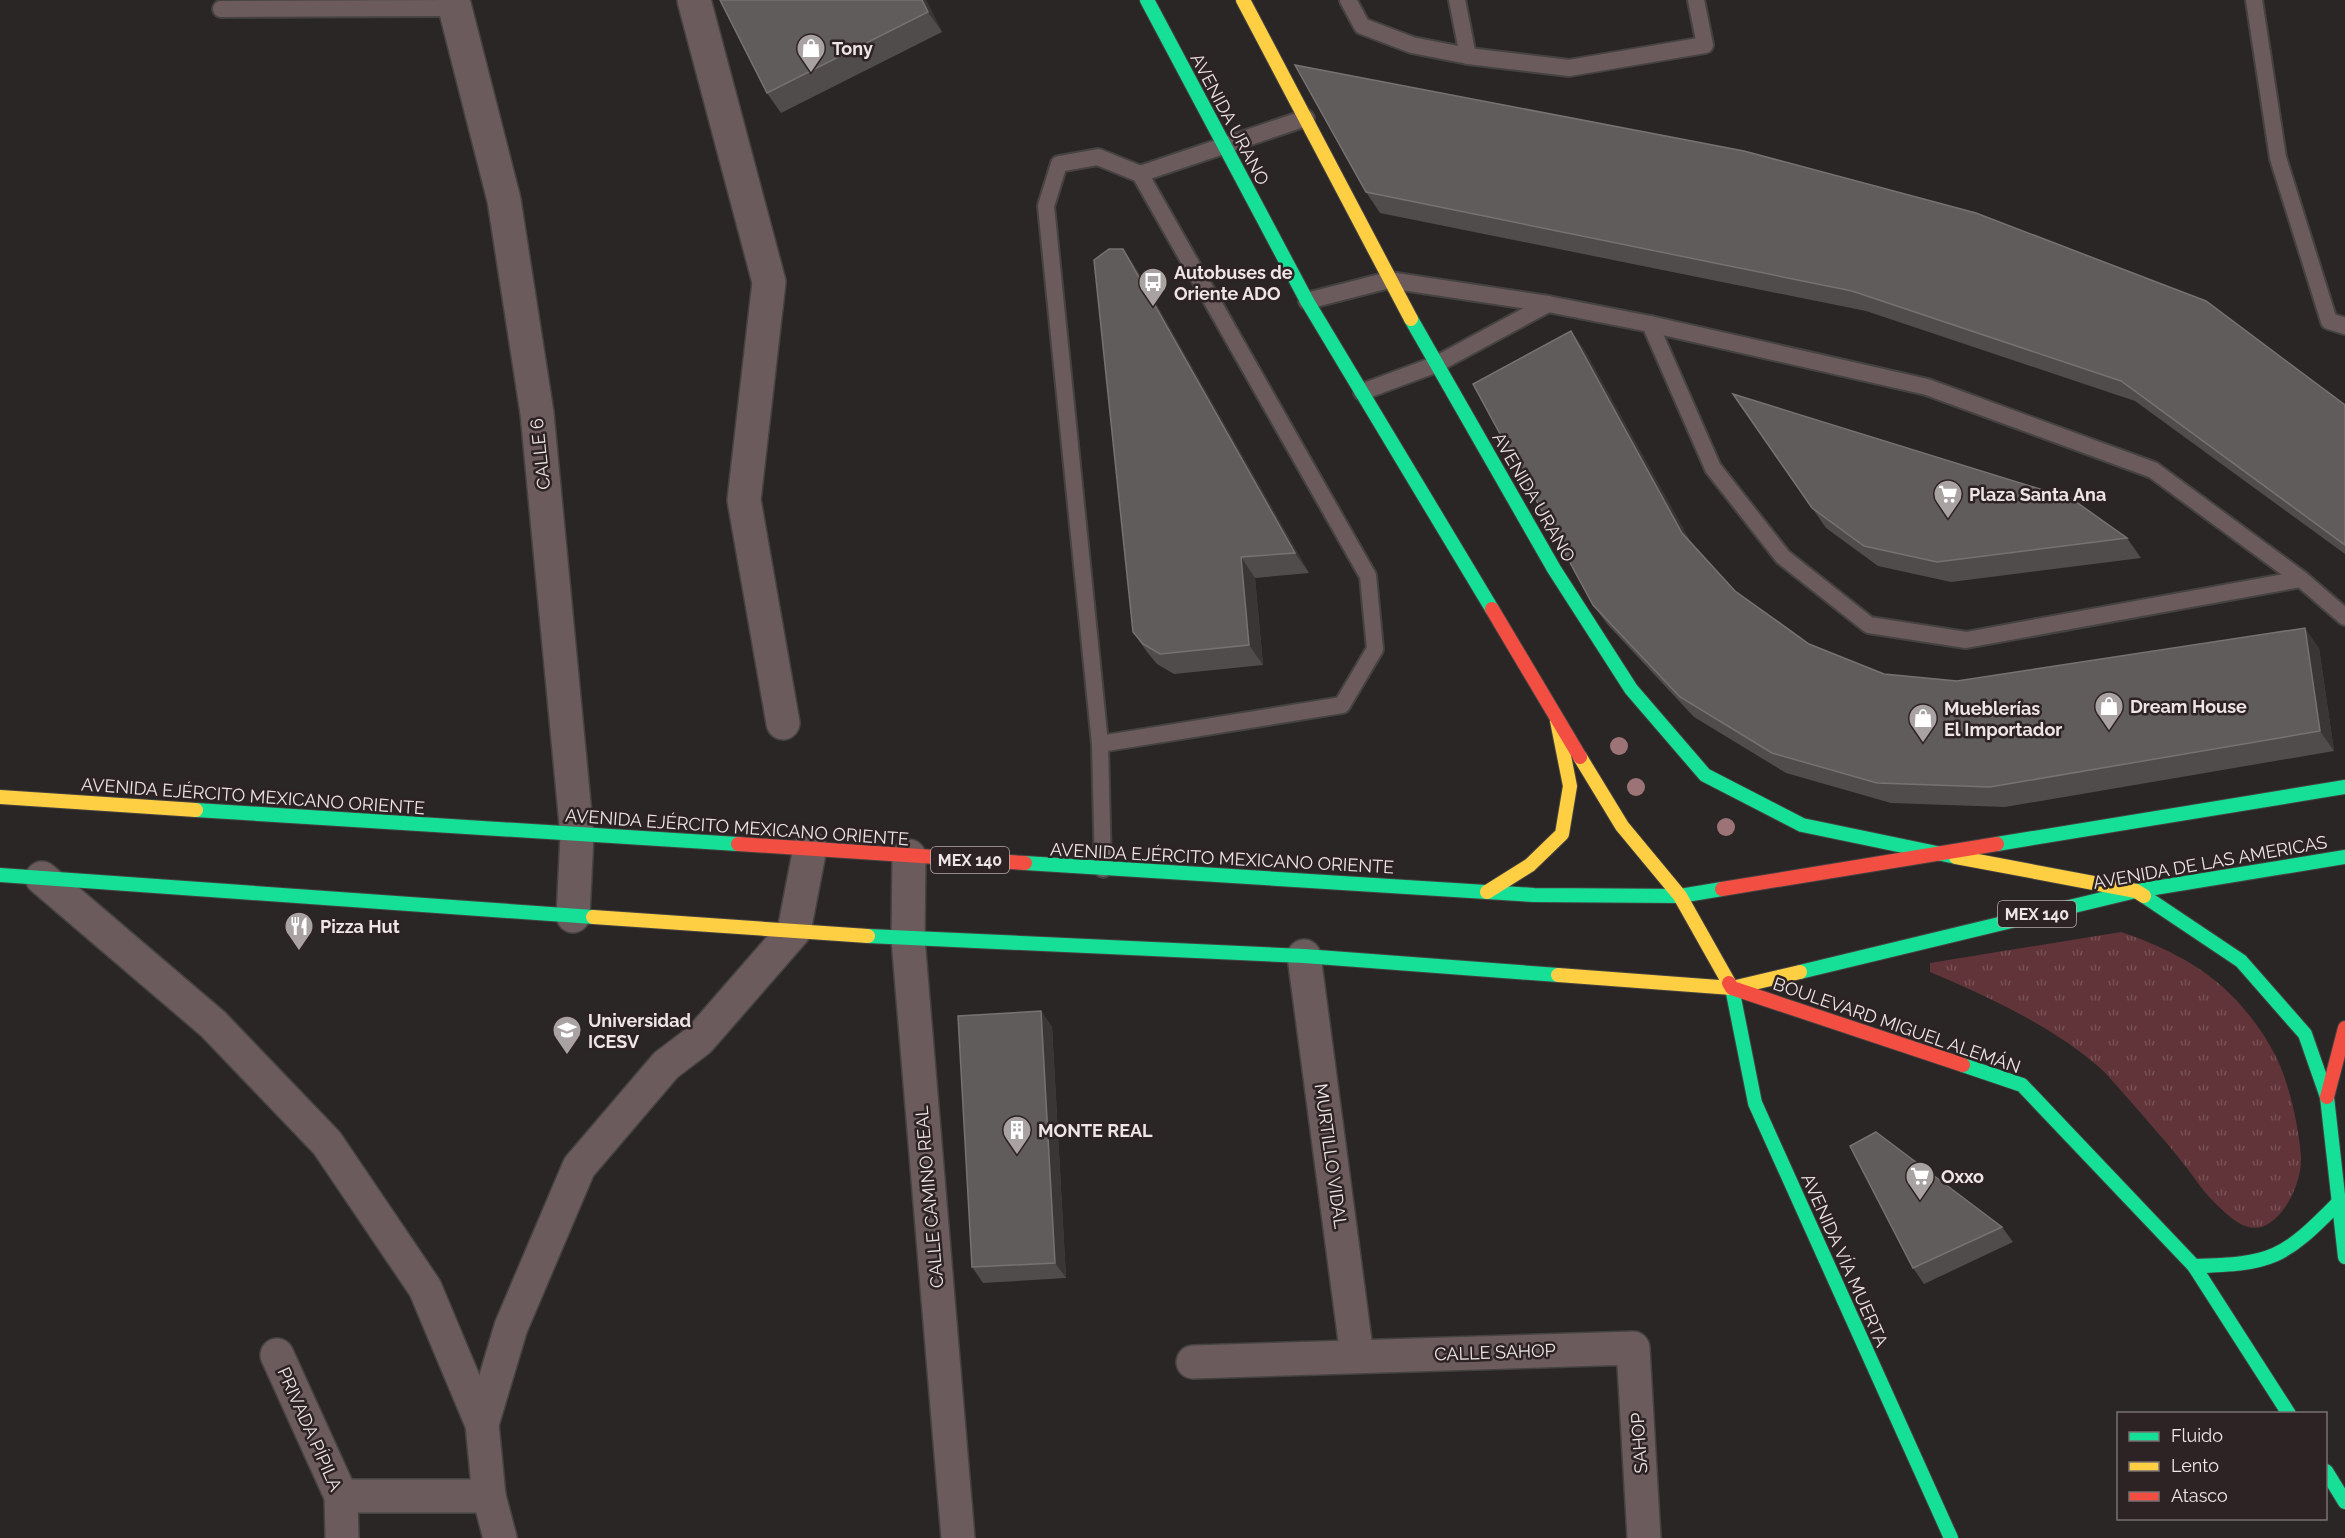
<svg xmlns="http://www.w3.org/2000/svg" width="2345" height="1538" font-family="Raleway,sans-serif">
<style>
.grass{fill:url(#grass-tufts)}
.lines{fill:none;stroke-linecap:round;stroke-linejoin:round}
.lane-casing{stroke:#454242;stroke-width:20}
.street-casing{stroke:#454242;stroke-width:36}
.fast-casing{stroke:#454242;stroke-width:16}
.slow-casing{stroke:#454242;stroke-width:16}
.jam-casing{stroke:#454242;stroke-width:16}
.lane{stroke:#6b5b5c;stroke-width:16}
.street{stroke:#6b5b5c;stroke-width:33}
.fast{stroke:#16e098;stroke-width:14}
.slow{stroke:#ffcf43;stroke-width:14}
.jam{stroke:#f24e42;stroke-width:14}
.tree{fill:#9c7477}
.wall{fill:#504c4c}
.shaded-wall{fill:#3a3636}
.building{fill:#615c5c;stroke:#777272;stroke-width:1.5}
.labels{text-anchor:middle;dominant-baseline:central;stroke-width:5;stroke-linejoin:round;paint-order:stroke}
.shield{fill:#2e2324;stroke:#b4abac;stroke-width:1.5}
.shield-label{font-size:16px;font-weight:bold;fill:#ede5e6}
.poi-label{font-size:18px;font-weight:bold;fill:#ede5e6;stroke:#2e2324;text-anchor:start}
.street-label{font-size:18px;fill:#ede5e6;stroke:#2e2324}
</style>
<defs>
<pattern id="grass-tufts" width="24" height="20" patternUnits="userSpaceOnUse" patternTransform="scale(1.5)"><rect width="24" height="20" fill="#613439"/><path d="M3 7l-1-3M5 7V3M7 7l1-3M15 17l-1-3M17 17v-4M19 17l1-3" fill="none" stroke="#785156"/></pattern>
</defs>
<rect width="100%" height="100%" fill="#2b2626"/>
<path class="grass" d="M2121 932C2159 945 2198 963 2227 991 2250 1013 2272 1043 2283 1073 2292 1098 2299 1130 2301 1157 2302 1180 2288 1212 2268 1224 2248 1236 2230 1217 2217 1205 2204 1193 2194 1177 2183 1163 2164 1139 2144 1117 2124 1094 2116 1085 2108 1075 2099 1067 2052 1026 1987 996 1930 972V963Z"/>
<g class="lines">
<g class="lane-casing">
<g id="lane">
<polyline points="1348,0 1362,26 1412,45 1468,56 1569,68 1705,45 1696,0"/>
<polyline points="1457,0 1468,56"/>
<polyline points="2254,0 2278,158 2329,321 2345,326"/>
<polyline points="221,9 456,8"/>
<polyline points="1140,174 1306,118"/>
<polyline points="1307,301 1389,280 1548,304 1650,324 1927,387 2153,470 2301,579 2345,617"/>
<polyline points="1650,324 1713,468 1783,557 1869,625 1966,640 2301,579"/>
<polyline points="1362,392 1437,364 1548,304"/>
<polyline points="1100,744 1342,705 1375,649 1368,576 1140,174 1098,157 1059,164 1046,206 1100,744 1103,869"/>
</g>
</g>
<g class="street-casing">
<g id="street">
<polyline points="453,0 504,200 537,413 577,835 573,916"/>
<polyline points="694,0 769,282 744,500 783,723"/>
<polyline points="909,856 908,939 958,1538"/>
<polyline points="42,878 213,1024 327,1143 425,1288 482,1424 489,1496 500,1538"/>
<polyline points="1304,956 1357,1356"/>
<polyline points="277,1355 341,1496 342,1538"/>
<polyline points="1193,1362 1633,1348 1644,1538"/>
<polyline points="482,1424 511,1327 579,1167 666,1065 699,1040 794,931 810,848"/>
<polyline points="341,1496 489,1496"/>
</g>
</g>
<g class="fast-casing">
<g id="fast">
<polyline points="1147,0 1307,301 1492,609"/>
<polyline points="1411,319 1554,569 1631,689 1705,775 1802,825 1956,857"/>
<polyline points="196,810 738,844"/>
<polyline points="1997,844 2345,787"/>
<polyline points="1025,863 1534,895 1680,896 1722,889"/>
<polyline points="0,875 593,917"/>
<polyline points="2144,896 2241,961 2305,1034 2327,1097 2345,1257"/>
<polyline points="868,936 1304,956 1558,975"/>
<polyline points="1800,972 2136,891 2345,857"/>
<polyline points="1732,988 1755,1103 1951,1538"/>
<polyline points="1963,1065 2022,1085 2194,1266 2289,1414"/>
<path d="M2194 1266C2272 1264 2283 1259 2338 1203"/>
<polyline points="2326,1471 2345,1502"/>
</g>
</g>
<g class="slow-casing">
<g id="slow">
<polyline points="1243,0 1411,319"/>
<polyline points="1580,757 1622,826 1680,896 1729,983"/>
<polyline points="0,797 196,810"/>
<polyline points="1956,857 2136,891 2144,896"/>
<polyline points="1487,892 1530,865 1562,834 1570,786 1557,721"/>
<polyline points="593,917 868,936"/>
<polyline points="1558,975 1732,988 1800,972"/>
</g>
</g>
<g class="jam-casing">
<g id="jam">
<polyline points="1492,609 1580,757"/>
<polyline points="738,844 1025,863"/>
<polyline points="1722,889 1997,844"/>
<polyline points="1729,983 1732,988 1963,1065"/>
<polyline points="2327,1097 2345,1028"/>
</g>
</g>
<use href="#lane" class="lane"/>
<use href="#street" class="street"/>
<use href="#fast" class="fast"/>
<use href="#slow" class="slow"/>
<use href="#jam" class="jam"/>
</g>
<g class="tree">
<circle cx="1619" cy="746" r="9"/>
<circle cx="1636" cy="787" r="9"/>
<circle cx="1726" cy="827" r="9"/>
</g>
<g class="wall">
<polygon points="926,0 942,32 781,113 767,93"/>
<polygon points="1295,65 2345,405 2345,554 2135,401 1866,311 1380,213 1366,192"/>
<polygon points="1123,249 1137,270 1309,573 1255,578 1263,665 1174,674 1157,664 1147,652 1133,632"/>
<polygon points="1571,331 1585,351 1690,541 1735,591 1809,644 1884,674 1957,681 2319,648 2334,751 2005,807 1891,803 1786,773 1694,717 1608,625 1593,605"/>
<polygon points="1733,394 2127,538 2141,558 1951,582 1878,566 1826,528"/>
<polygon points="1041,1011 1052,1027 1066,1278 983,1283 972,1267"/>
<polygon points="2002,1227 2013,1242 1924,1284 1913,1268"/>
</g>
<g class="shaded-wall">
<polygon points="922,0 926,0 942,32 928,12"/>
<polygon points="1123,249 1137,270 1309,573 1295,553"/>
<polygon points="1571,331 1585,351 1697,553 1682,533"/>
<polygon points="1241,557 1255,578 1263,665 1249,645"/>
<polygon points="2305,628 2319,648 2334,751 2320,731"/>
<polygon points="1041,1011 1052,1027 1066,1278 1055,1263"/>
</g>
<g class="building">
<polygon points="720,0 922,0 928,12 767,93"/>
<polygon points="1295,65 1744,151 1976,213 2206,301 2345,405 2345,545 2121,381 1852,291 1366,192"/>
<polygon points="1109,249 1123,249 1295,553 1241,557 1249,645 1160,654 1143,644 1133,632 1094,260"/>
<polygon points="1571,331 1682,533 1735,591 1809,644 1884,674 1957,681 2305,628 2320,731 1990,787 1877,783 1772,753 1680,697 1593,605 1473,384"/>
<polygon points="1733,394 2072,499 2127,538 1937,562 1864,546 1812,508"/>
<polygon points="1041,1011 1055,1263 972,1267 958,1016"/>
<polygon points="1876,1132 2002,1227 1913,1268 1850,1146"/>
</g>
<defs>
<g id="shop-pin" transform="scale(1.5)"><path d="M0 17L-7.5 6A9.5 9.5 0 1 1 7.5 6Z" fill="#a9a2a3" stroke="#2e2324"/><path d="M-5-2.5h2.3a2.7 3.5 0 0 1 5.4 0H5L5.5 6h-11ZM-1.5-2.5h3a1.5 2.3 0 0 0-3 0Z" fill="#fff"/></g>
<g id="bus-pin" transform="scale(1.5)"><path d="M0 17L-7.5 6A9.5 9.5 0 1 1 7.5 6Z" fill="#a9a2a3" stroke="#2e2324"/><path d="M-5-6H5V4H4V6H2V4H-2V6H-4V4H-5ZM-3.5-4V0h7V-4ZM-3.5 1.2v1.5H-2V1.2ZM2 1.2v1.5H3.5V1.2Z" fill="#fff"/></g>
<g id="supermarket-pin" transform="scale(1.5)"><path d="M0 17L-7.5 6A9.5 9.5 0 1 1 7.5 6Z" fill="#a9a2a3" stroke="#2e2324"/><path d="M-6-5.5h2.5l.6 2H6L4.5 2H-2.5L-4.4-4H-6ZM-1.5 3.2a1.3 1.3 0 1 0 .1 0ZM3 3.2a1.3 1.3 0 1 0 .1 0Z" fill="#fff"/></g>
<g id="restaurant-pin" transform="scale(1.5)"><path d="M0 17L-7.5 6A9.5 9.5 0 1 1 7.5 6Z" fill="#a9a2a3" stroke="#2e2324"/><path d="M-5-6h1v4h1v-4h1v4h1v-4h1v5L-1.5 .5V6h-2V.5L-5-1ZM5-6V6H3V1.5H1.5Q1.5-4 5-6Z" fill="#fff"/></g>
<g id="university-pin" transform="scale(1.5)"><path d="M0 17L-7.5 6A9.5 9.5 0 1 1 7.5 6Z" fill="#a9a2a3" stroke="#2e2324"/><path d="M0-5L7-2L0 1L-7-2ZM-4 1L0 2.5L4 1V4Q0 6-4 4Z" fill="#fff"/></g>
<g id="building-pin" transform="scale(1.5)"><path d="M0 17L-7.5 6A9.5 9.5 0 1 1 7.5 6Z" fill="#a9a2a3" stroke="#2e2324"/><path d="M-4-6H4V6H1V3H-1V6H-4ZM-2.5-4.3h1.7v1.8h-1.7ZM.8-4.3h1.7v1.8H.8ZM-2.5-1h1.7V.8h-1.7ZM.8-1h1.7V.8H.8Z" fill="#fff"/></g>
</defs>
<g fill-rule="evenodd">
<use href="#shop-pin" x="811" y="48"/>
<use href="#bus-pin" x="1153" y="282"/>
<use href="#supermarket-pin" x="1948" y="494"/>
<use href="#shop-pin" x="2109" y="706"/>
<use href="#shop-pin" x="1923" y="718"/>
<use href="#restaurant-pin" x="299" y="926"/>
<use href="#university-pin" x="567" y="1030"/>
<use href="#building-pin" x="1017" y="1130"/>
<use href="#supermarket-pin" x="1920" y="1176"/>
</g>
<g class="labels">
<g class="shield">
<rect x="931" y="847" width="78" height="26" rx="4.5"/>
<rect x="1998" y="901" width="78" height="26" rx="4.5"/>
</g>
<g class="shield-label">
<text x="970" y="860">MEX 140</text>
<text x="2037" y="914">MEX 140</text>
</g>
<g class="poi-label">
<text x="832" y="48">Tony</text>
<text x="1174" y="272">Autobuses de<tspan x="1174" dy="21">Oriente ADO</tspan></text>
<text x="1969" y="494">Plaza Santa Ana</text>
<text x="2130" y="706">Dream House</text>
<text x="1944" y="708">Mueblerías<tspan x="1944" dy="21">El Importador</tspan></text>
<text x="320" y="926">Pizza Hut</text>
<text x="588" y="1020">Universidad<tspan x="588" dy="21">ICESV</tspan></text>
<text x="1038" y="1130">MONTE REAL</text>
<text x="1941" y="1176">Oxxo</text>
</g>
<g class="street-label">
<text transform="translate(1230 119) rotate(62)">AVENIDA URANO</text>
<text transform="translate(540 454) rotate(-96)">CALLE 6</text>
<text transform="translate(1534 497) rotate(60)">AVENIDA URANO</text>
<text transform="translate(253 796) rotate(4)">AVENIDA EJÉRCITO MEXICANO ORIENTE</text>
<text transform="translate(737 827) rotate(4)">AVENIDA EJÉRCITO MEXICANO ORIENTE</text>
<text transform="translate(1222 858) rotate(3)">AVENIDA EJÉRCITO MEXICANO ORIENTE</text>
<text transform="translate(2210 862) rotate(-10)">AVENIDA DE LAS AMERICAS</text>
<text transform="translate(1897 1025) rotate(19)">BOULEVARD MIGUEL ALEMÁN</text>
<text transform="translate(1331 1156) rotate(82)">MURTILLO VIDAL</text>
<text transform="translate(929 1197) rotate(-95)">CALLE CAMINO REAL</text>
<text transform="translate(1845 1260) rotate(66)">AVENIDA VÍA MUERTA</text>
<text transform="translate(1495 1352) rotate(-2)">CALLE SAHOP</text>
<text transform="translate(310 1429) rotate(66)">PRIVADA PÍPILA</text>
<text transform="translate(1639 1443) rotate(-94)">SAHOP</text>
</g>
</g>
<rect x="2117" y="1412" width="210" height="108" fill="#2e2324" stroke="#7a7172" stroke-width="1.5"/>
<rect x="2129" y="1432" width="30" height="9" fill="#16e098" stroke="#7a7172" stroke-width="1.5"/>
<text x="2171" y="1442" font-size="18" fill="#ede5e6">Fluido</text>
<rect x="2129" y="1462" width="30" height="9" fill="#ffcf43" stroke="#7a7172" stroke-width="1.5"/>
<text x="2171" y="1472" font-size="18" fill="#ede5e6">Lento</text>
<rect x="2129" y="1492" width="30" height="9" fill="#f24e42" stroke="#7a7172" stroke-width="1.5"/>
<text x="2171" y="1502" font-size="18" fill="#ede5e6">Atasco</text>
</svg>
